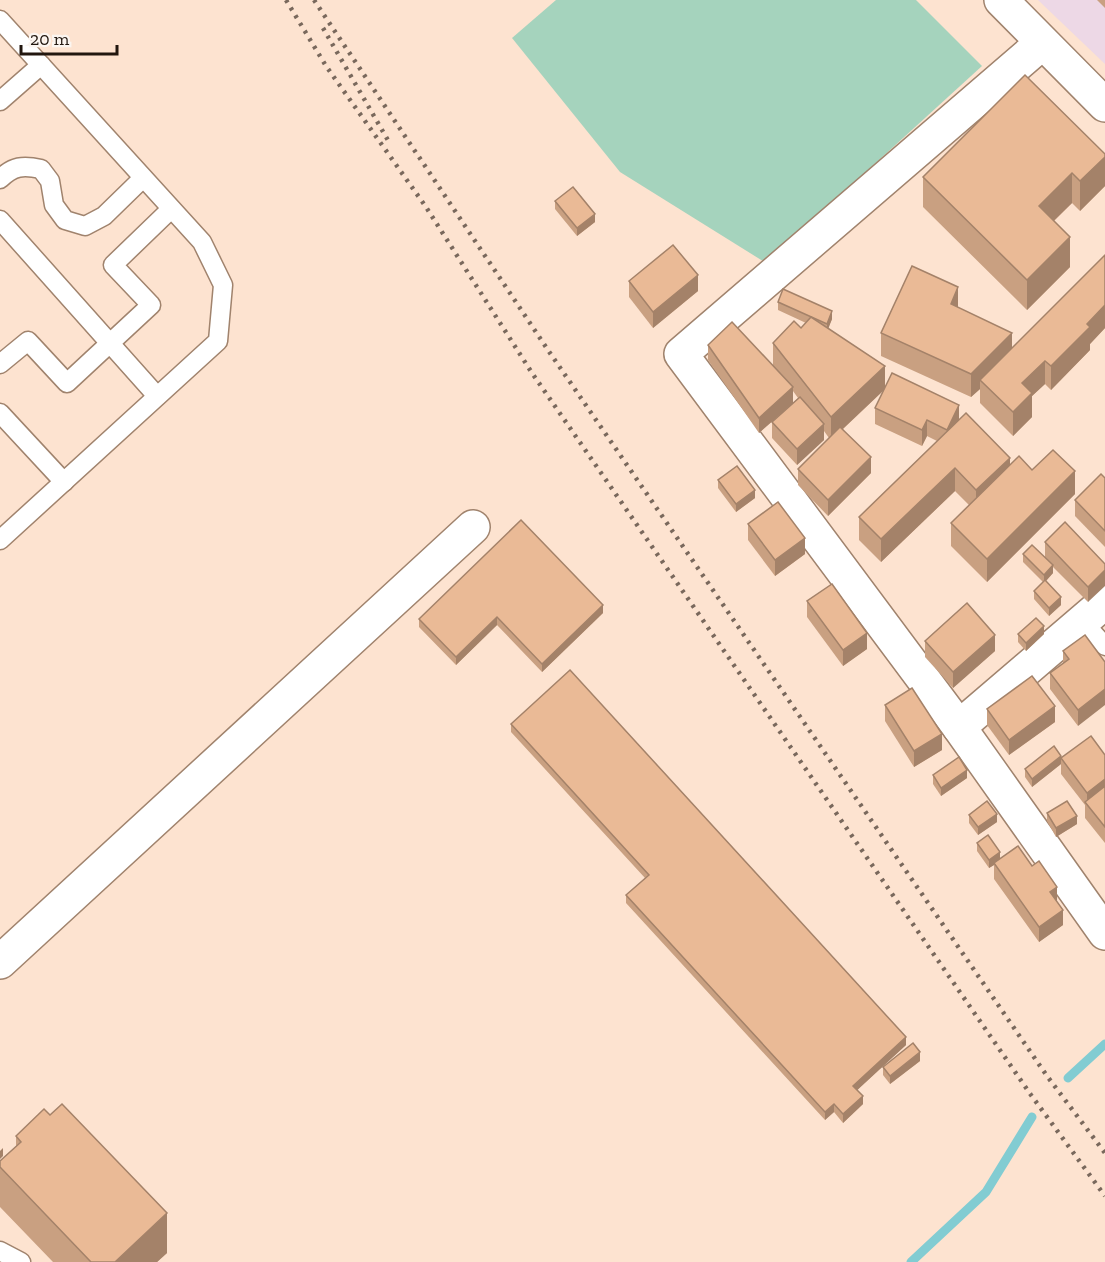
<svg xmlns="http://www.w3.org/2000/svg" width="1105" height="1262" font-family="'Zilla Slab',serif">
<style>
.education{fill:#edd8e6}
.green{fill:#a5d3bd}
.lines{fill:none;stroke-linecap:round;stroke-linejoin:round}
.stream{stroke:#82ccd2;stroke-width:9}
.service-casing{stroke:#a0836d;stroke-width:21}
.minor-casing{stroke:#a0836d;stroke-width:36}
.service{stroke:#fff;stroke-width:18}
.minor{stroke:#fff;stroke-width:33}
.rail{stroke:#79685c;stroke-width:4.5;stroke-dasharray:3 6;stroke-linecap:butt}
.wall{fill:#c9a081}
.shaded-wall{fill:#a48269}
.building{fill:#eaba96;stroke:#a48269;stroke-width:1.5}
</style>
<rect width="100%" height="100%" fill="#fde3d0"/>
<polygon class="education" points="1038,0 1105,0 1105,64"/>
<polygon class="green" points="556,0 916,0 982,66 766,263 620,172 512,38"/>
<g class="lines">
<g class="stream">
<polyline points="1068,1078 1105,1044"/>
<polyline points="911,1262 986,1192 1032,1117"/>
</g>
<g class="service-casing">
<g id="service">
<polyline points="0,20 202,242 223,285 218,341 0,540"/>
<polyline points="0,101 41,65"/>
<path d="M0 179C13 166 23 165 41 169L50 181 54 205 65 220 85 226 104 216 143 178"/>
<polyline points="0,220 157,396"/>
<polyline points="0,364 28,341 67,383 151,305 113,265 171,209"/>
<polyline points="0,413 64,482"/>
<polyline points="1082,621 1105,646"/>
<polyline points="0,1251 21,1262"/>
</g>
</g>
<g class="minor-casing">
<g id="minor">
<polyline points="1001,0 1105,105"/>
<polyline points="1042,43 681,354 959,727 1105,933"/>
<polyline points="959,727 1105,602"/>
<polyline points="0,962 473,527"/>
</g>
</g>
<use href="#service" class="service"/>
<use href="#minor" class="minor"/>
<g class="rail">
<polyline points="286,0 326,66 426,207 532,373 1031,1095 1105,1196"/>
<polyline points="314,0 550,353 1047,1076 1105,1153"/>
<polyline points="323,28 389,142"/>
</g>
</g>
<g class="wall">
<polygon points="1097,0 1105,0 1105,8"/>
<polygon points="1105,154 1105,186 1080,211 1072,203 1054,221 1070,267 1027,310 923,207 923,177"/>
<polygon points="555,201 595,222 577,236 555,209"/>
<polygon points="1105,255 1105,328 1090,344 1090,350 1051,390 1045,384 1032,396 1032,417 1013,436 980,403 980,389 971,397 881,356 881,333 958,308 1012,348"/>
<polygon points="629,281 698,291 653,328 629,297"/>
<polygon points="778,302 832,319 828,328 885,388 959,420 1010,465 1032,470 1075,494 987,582 951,546 951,523 969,505 955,491 881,562 859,540 859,517 937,441 927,436 922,446 875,424 875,408 884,390 843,429 871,473 828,516 798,485 798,469 829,438 824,431 824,440 797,465 772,438 772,422 798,398 793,391 793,403 759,433 708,360 708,345 773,366 773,343 801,328 806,323 778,310"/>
<polygon points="1105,478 1105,547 1075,516 1075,500"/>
<polygon points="718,480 755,498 736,512 718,488"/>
<polygon points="748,524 805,554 775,576 748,540"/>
<polygon points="1045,542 1105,564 1088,602 1053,567 1053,573 1046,581 1061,605 1049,616 1034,599 1034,591 1043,582 1023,562 1023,554 1045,557"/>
<polygon points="807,601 867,649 843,666 807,617"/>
<polygon points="603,613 542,672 497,625 456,665 419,627 419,619"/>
<polygon points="1018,634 1044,634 1026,651 1018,642"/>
<polygon points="1085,635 1078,726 1050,689 1050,673 1063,664 1063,651"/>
<polygon points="925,641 995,651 953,688 925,657"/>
<polygon points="885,705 942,750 914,767 885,721"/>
<polygon points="987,709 1055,722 1009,755 987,725"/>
<polygon points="511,724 906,1045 857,1090 863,1104 843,1123 834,1112 825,1120 626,903 626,895 645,878 511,732"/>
<polygon points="1105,755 1105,843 1085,818 1085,805 1061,774 1061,758"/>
<polygon points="1061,764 1032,787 1025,777 1025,769"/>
<polygon points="933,775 967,778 941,796 933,784"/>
<polygon points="1047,813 1077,824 1056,837 1047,821"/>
<polygon points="969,815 997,822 978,835 969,823"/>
<polygon points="977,843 1000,858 1063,925 1039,942 994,879 994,865 989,868 977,851"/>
<polygon points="920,1061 890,1084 883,1075 883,1067"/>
<polygon points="16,1136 167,1253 157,1262 53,1262 0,1207 0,1161 16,1146"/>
</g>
<g class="shaded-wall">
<polygon points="1105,157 1105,186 1080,211 1080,181"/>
<polygon points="1072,173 1072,203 1039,235 1039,206"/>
<polygon points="595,214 595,222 577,236 577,228"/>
<polygon points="1070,237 1070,267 1027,310 1027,280"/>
<polygon points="698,275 698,291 653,328 653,312"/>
<polygon points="958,287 958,310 951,304"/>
<polygon points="1105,305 1105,328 1090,344 1090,350 1051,390 1051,366 1087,324"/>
<polygon points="832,311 832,319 827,332 827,324"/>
<polygon points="1012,333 1012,356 980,380 980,389 971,397 971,374"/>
<polygon points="1045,361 1045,384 1032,396 1032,417 1013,436 1013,412 1022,383"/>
<polygon points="885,366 885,389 831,440 831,417"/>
<polygon points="793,387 793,403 759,433 759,418"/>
<polygon points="959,405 959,421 947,446 947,430"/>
<polygon points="927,420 927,436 922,446 922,430"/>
<polygon points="824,424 824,440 797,465 797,449"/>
<polygon points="871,457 871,473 828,516 828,500"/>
<polygon points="1010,458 1010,481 976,513 976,490"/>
<polygon points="955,468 955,491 881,562 881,539"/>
<polygon points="1075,471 1075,494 987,582 987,559"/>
<polygon points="755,490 755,498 736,512 736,504"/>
<polygon points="805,538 805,554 775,576 775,560"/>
<polygon points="1053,565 1053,573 1044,583 1044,575"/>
<polygon points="1105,570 1105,586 1088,602 1088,587"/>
<polygon points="1061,597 1061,605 1049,616 1049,608"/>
<polygon points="603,605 603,613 542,672 542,664"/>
<polygon points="497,617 497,625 456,665 456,657"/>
<polygon points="1044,626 1044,634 1026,651 1026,643"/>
<polygon points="867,633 867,649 843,666 843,650"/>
<polygon points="995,635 995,651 953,688 953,672"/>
<polygon points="1105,689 1105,705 1078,726 1078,710"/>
<polygon points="1055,706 1055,722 1009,755 1009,740"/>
<polygon points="942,734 942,750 914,767 914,751"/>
<polygon points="1061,756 1061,764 1032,787 1032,779"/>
<polygon points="967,770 967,778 941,796 941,788"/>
<polygon points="1105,779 1105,795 1087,805 1087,793"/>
<polygon points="997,814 997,822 978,835 978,827"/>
<polygon points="1077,816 1077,824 1056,837 1056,828"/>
<polygon points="1000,852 1000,860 994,863 994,865 989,868 989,860"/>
<polygon points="1057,887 1057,903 1050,892"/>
<polygon points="1063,910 1063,925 1039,942 1039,927"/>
<polygon points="906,1037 906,1045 853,1094 853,1086"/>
<polygon points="920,1052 920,1061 890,1084 890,1076"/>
<polygon points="863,1096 863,1104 843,1123 843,1114"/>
<polygon points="834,1104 834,1112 825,1120 825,1112"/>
<polygon points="3,1148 3,1156 0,1159 0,1151"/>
<polygon points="167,1213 167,1253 157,1262 115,1262"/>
</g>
<g class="building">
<polygon points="1025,75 1105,154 1105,157 1080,181 1072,173 1039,206 1070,237 1027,280 923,177"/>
<polygon points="573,187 595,214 577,228 555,201"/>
<polygon points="673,245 698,275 653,312 629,281"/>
<polygon points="1105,255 1105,305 1087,324 1090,327 1051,366 1045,361 1022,383 1032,393 1013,412 980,380"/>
<polygon points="912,266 958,287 951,304 1012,333 971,374 881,333"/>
<polygon points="783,289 832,311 827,324 778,302"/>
<polygon points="811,317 885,366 831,417 773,343 794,321 801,328"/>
<polygon points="732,322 793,387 759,418 708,345"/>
<polygon points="892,373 959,405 947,430 927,420 922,430 875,408"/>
<polygon points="800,397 824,424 797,449 772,422"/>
<polygon points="966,413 1010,458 976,490 955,468 881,539 859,517"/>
<polygon points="840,427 871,457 828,500 798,469"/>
<polygon points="1053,450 1075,471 987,559 951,523 1019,456 1032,470"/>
<polygon points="737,466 755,490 736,504 718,480"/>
<polygon points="1101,474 1105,478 1105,531 1075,500"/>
<polygon points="778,502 805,538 775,560 748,524"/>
<polygon points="521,520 603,605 542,664 497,617 456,657 419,619"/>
<polygon points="1065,522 1105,564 1105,570 1088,587 1045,542"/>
<polygon points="1032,545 1053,565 1044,575 1023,554"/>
<polygon points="1045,580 1061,597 1049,608 1034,591"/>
<polygon points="832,584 867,633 843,650 807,601"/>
<polygon points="967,603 995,635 953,672 925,641"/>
<polygon points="1036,618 1044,626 1026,643 1018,634"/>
<polygon points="1085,635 1105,662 1105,689 1078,710 1050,673 1069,659 1063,651"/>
<polygon points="570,670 906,1037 853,1086 863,1096 843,1114 834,1104 825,1112 626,895 649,875 511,724"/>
<polygon points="1032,676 1055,706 1009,740 987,709"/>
<polygon points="912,688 942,734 914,751 885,705"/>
<polygon points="1091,736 1105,755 1105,779 1087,793 1061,758"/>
<polygon points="1054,746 1061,756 1032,779 1025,769"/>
<polygon points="959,757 967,770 941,788 933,775"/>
<polygon points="1105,786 1105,827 1085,802"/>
<polygon points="987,801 997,814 978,827 969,815"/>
<polygon points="1067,801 1077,816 1056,828 1047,813"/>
<polygon points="988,835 1000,852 989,860 977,843"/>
<polygon points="1018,846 1032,866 1039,861 1057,887 1050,892 1063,910 1039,927 994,863"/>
<polygon points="913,1043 920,1052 890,1076 883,1067"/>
<polygon points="62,1104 167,1213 115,1262 91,1262 0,1167 0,1161 21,1142 16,1136 44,1109 50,1115"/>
</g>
<path d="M21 45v9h96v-9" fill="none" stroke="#22170f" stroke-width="3"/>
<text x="30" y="45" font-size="18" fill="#22170f" stroke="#fbf5f0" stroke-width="4.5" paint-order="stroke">20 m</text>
</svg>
